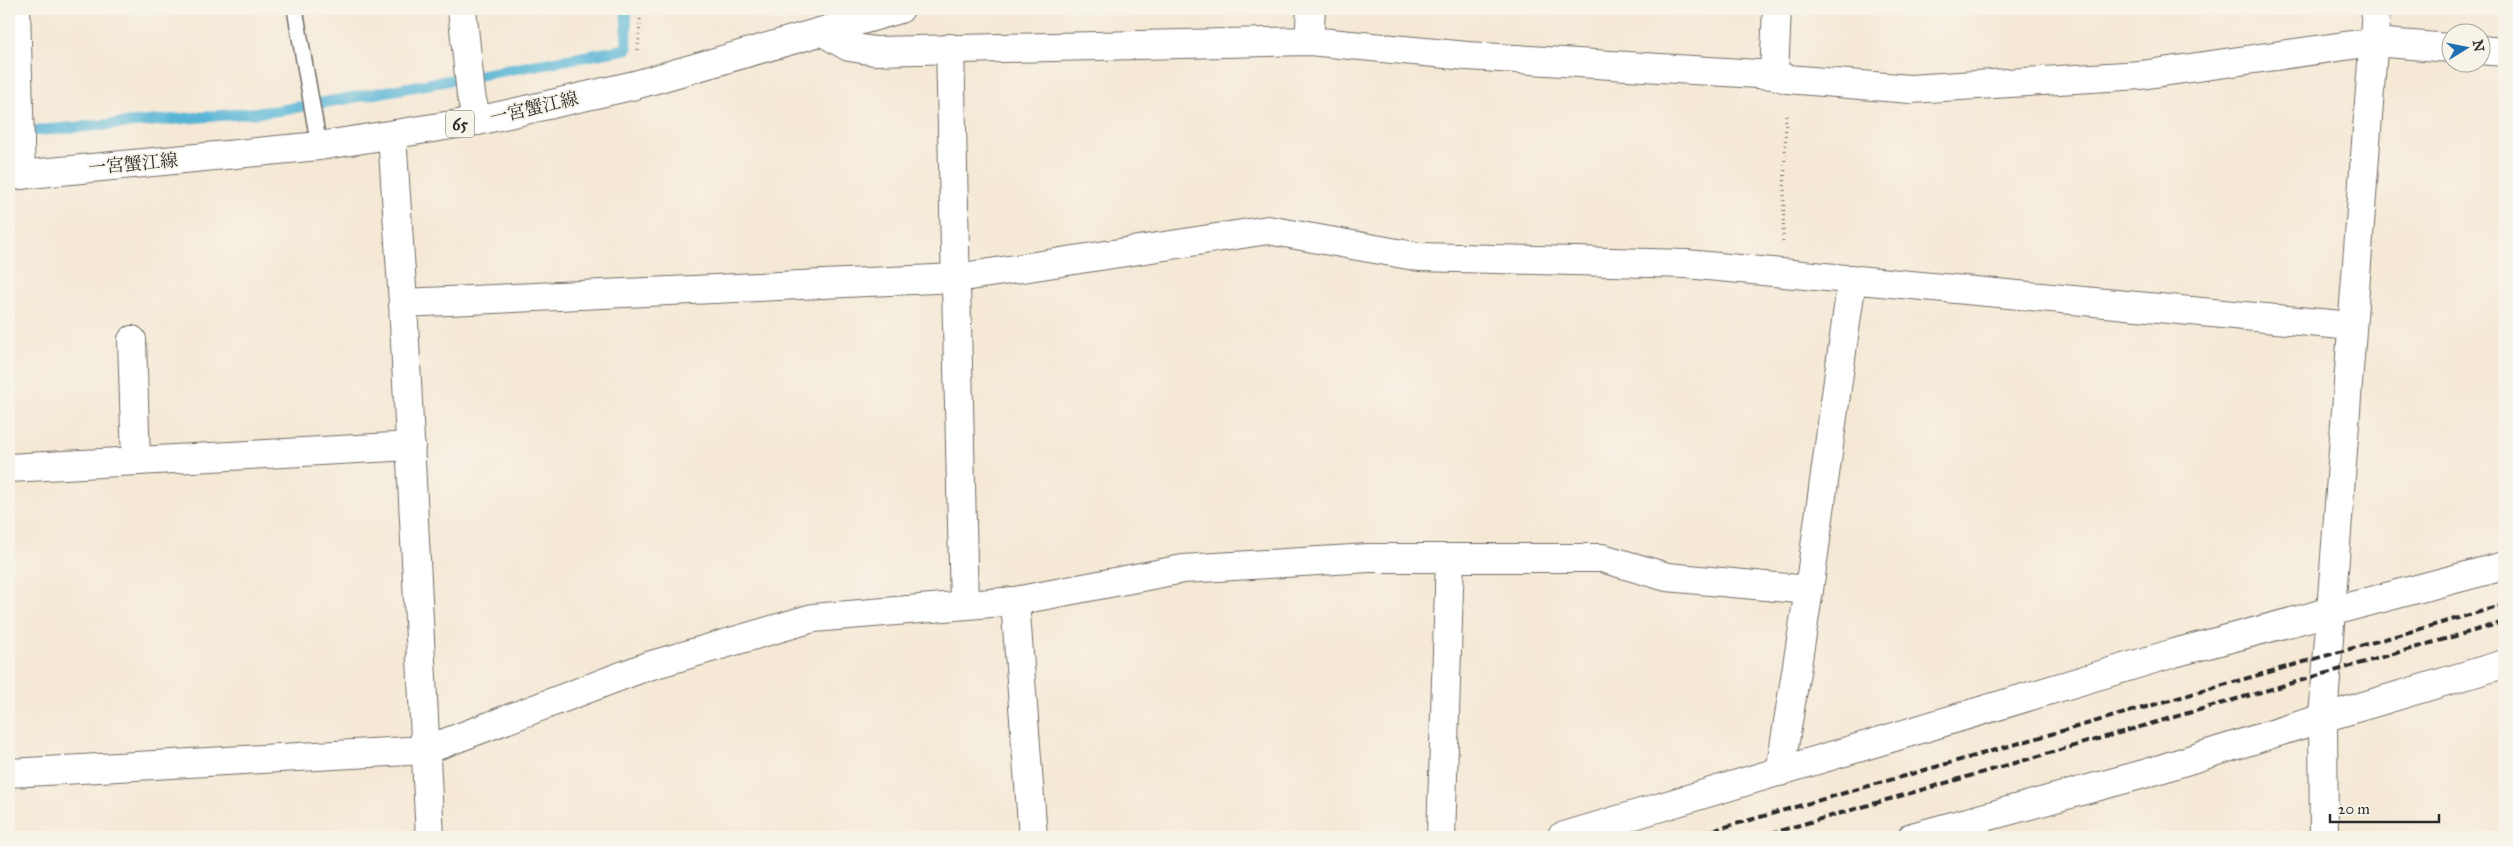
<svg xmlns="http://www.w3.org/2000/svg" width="2513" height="846" font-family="'IM FELL Great Primer','Noto Serif JP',serif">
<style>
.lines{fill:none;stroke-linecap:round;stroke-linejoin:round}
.stream{stroke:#58b5d6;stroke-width:11}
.lane-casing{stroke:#726d66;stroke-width:18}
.street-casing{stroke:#726d66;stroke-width:30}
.primary-casing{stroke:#726d66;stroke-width:30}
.path{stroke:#726d66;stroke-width:3;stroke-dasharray:1 4;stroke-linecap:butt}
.lane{stroke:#fff;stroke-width:15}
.street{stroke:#fff;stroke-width:28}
.primary{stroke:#fff;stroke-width:28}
.rail{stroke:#2b2b2b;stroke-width:4;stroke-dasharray:8 4;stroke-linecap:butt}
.labels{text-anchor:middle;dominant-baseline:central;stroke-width:4;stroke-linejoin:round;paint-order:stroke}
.shield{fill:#f7f3e8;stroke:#686764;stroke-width:1}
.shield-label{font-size:16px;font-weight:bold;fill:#2b2b2b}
.street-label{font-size:18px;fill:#2b2b2b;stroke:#f7f3e8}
</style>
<rect width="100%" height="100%" fill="#f7f3e8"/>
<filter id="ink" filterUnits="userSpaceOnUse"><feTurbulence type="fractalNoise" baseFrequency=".02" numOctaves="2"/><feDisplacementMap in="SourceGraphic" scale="10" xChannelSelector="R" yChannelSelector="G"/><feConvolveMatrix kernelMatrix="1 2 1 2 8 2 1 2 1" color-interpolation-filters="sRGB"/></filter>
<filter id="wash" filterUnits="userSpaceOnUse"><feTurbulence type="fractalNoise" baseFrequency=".0096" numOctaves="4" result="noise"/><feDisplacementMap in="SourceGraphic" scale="20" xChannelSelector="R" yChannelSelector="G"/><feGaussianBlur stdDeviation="1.12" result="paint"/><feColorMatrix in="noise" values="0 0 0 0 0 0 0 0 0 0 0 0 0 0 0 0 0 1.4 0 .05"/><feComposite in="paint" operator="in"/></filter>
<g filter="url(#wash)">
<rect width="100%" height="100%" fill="#f5e8d5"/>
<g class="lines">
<polyline class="stream" points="18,132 276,111 627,49 626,9"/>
</g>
</g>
<g filter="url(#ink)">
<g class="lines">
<g class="lane-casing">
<polyline id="lane" points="295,9 319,146"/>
</g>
<g class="street-casing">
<g id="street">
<polyline points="16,9 21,175"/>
<polyline points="462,9 471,95 477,121"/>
<polyline points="823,32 849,47 875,51 1309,41 1467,56 1774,75 1787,79 1910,89 2141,75 2373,42 2450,48"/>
<polyline points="1309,41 1311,9"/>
<polyline points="950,48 964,604"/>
<polyline points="2480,50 2504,52"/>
<polyline points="1774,75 1777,9"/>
<polyline points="392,135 403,303 430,837"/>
<polyline points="403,303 957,278 1268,230 1420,257 1686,264 2352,326"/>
<polyline points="132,340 136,461"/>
<polyline points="9,468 411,446"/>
<polyline points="1015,601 1033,837"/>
<polyline points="1780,772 1809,590 1852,279"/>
<polyline points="9,773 426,750 645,667 813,618 1015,601 1183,569 1369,558 1602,558 1667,577 1809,590"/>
<polyline points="1441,837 1450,558"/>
<polyline points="1561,837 2174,653 2504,566"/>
<polyline points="1912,837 2144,774 2323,718 2504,664"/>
<polyline points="2324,837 2323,718 2376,9"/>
</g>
</g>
<g class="primary-casing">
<polyline id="primary" points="9,176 319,146 477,121 635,85 900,9"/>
</g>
<g class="path">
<polyline points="638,50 641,9"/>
<polyline points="1783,241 1786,112"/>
</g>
<use href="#lane" class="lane"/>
<use href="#street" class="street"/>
<use href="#primary" class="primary"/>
<g class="rail">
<polyline points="1690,837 2504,605"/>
<polyline points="1758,837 2504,622"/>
</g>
</g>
</g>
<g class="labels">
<rect class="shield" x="446" y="110.5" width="28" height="27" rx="4"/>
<g class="shield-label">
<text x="460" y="124">65</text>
</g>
<g class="street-label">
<text transform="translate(534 108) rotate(-13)">一宮蟹江線</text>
<text transform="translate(133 164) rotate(-5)">一宮蟹江線</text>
</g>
</g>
<rect width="2513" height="846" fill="none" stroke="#f7f3e8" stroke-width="30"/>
<g transform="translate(2466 48) rotate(80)"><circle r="24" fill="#f7f3e8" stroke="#a5a39c"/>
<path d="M0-4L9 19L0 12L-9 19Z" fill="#1f6fb2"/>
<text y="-8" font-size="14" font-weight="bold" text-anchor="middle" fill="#2b2b2b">N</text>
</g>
<path d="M2330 814v8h109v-8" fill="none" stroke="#2b2b2b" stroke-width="2.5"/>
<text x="2338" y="814" font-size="15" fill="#2b2b2b" stroke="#f7f3e8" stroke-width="4" paint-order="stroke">20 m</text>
</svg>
